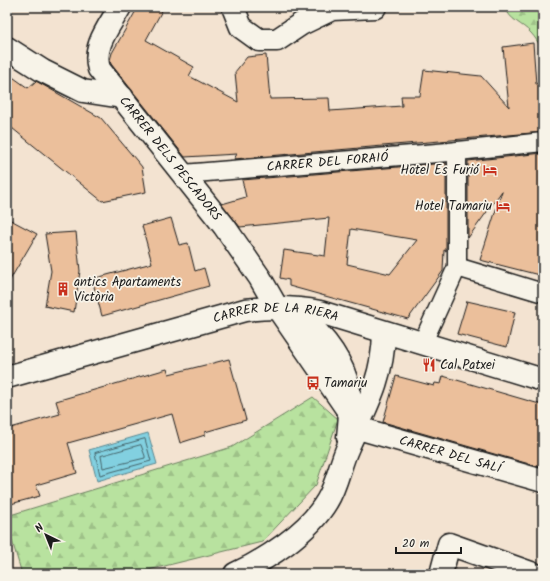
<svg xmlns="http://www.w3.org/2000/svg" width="550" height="581" font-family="Kalam,sans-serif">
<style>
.forest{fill:url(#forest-firs);stroke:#6a7f5e}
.water{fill:#82d0e0;stroke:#598892}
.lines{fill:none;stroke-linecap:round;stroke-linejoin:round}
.shore{stroke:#45646a;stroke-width:1}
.building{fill:#ebbf9b;stroke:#1c1c1c;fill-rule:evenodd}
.pedestrian-casing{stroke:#1c1c1c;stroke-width:21}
.minor-casing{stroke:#1c1c1c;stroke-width:25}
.tertiary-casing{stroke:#1c1c1c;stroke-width:25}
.pedestrian{stroke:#f7f3e8;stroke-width:18}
.minor{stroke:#f7f3e8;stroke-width:22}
.tertiary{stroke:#f7f3e8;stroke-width:22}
.labels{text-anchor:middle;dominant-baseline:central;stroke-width:3.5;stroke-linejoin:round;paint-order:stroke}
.street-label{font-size:13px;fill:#1c1c1c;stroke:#f7f3e8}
.poi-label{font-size:13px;fill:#1c1c1c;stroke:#f7f3e8;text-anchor:start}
</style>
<defs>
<pattern id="forest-firs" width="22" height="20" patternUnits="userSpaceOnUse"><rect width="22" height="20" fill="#b8e29f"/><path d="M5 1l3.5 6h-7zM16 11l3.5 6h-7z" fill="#9ec188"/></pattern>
</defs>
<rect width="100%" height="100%" fill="#f3e3d1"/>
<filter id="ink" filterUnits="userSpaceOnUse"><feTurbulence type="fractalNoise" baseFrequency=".025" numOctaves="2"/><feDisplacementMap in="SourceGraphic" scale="8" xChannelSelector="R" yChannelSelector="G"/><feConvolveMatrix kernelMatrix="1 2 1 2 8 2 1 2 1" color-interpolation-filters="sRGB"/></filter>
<g filter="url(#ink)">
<g class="forest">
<path d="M505 7H543V48C538 44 536 38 531 33 522 23 510 21 505 7Z"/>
<polygon points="313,397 338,419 316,485 262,542 132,574 22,574 7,524 7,516 232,447"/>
</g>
<polygon class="water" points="148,433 157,464 97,481 89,450"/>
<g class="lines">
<g class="shore">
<polygon points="145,439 151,461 100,475 95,453"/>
<polygon points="141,445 145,456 145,458 103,468 101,456"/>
</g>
</g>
<g class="building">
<polygon points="138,7 164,7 146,40 194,67 189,76 238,102 235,72 247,57 266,55 270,99 329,98 330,111 402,106 401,96 420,96 424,70 481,76 509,107 503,47 533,43 536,84 543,83 543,132 234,159 237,154 185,157 111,64 110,60 112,53"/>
<polygon points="7,73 28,88 36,81 101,118 142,167 146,192 102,201 7,124"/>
<polygon points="543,153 543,276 480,260 502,191 468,238 468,161"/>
<path d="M446 163V251L444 250 443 271 408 319 289 286V280L280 278 284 250 325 256 329 218 240 227 222 204 246 197 242 180ZM351 229 417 240 390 274 347 264Z"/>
<polygon points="7,218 37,234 7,285"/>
<polygon points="171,218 179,245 188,243 195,271 204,268 209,286 102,316 92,279 152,263 142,226"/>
<polygon points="76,232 80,271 74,312 45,306 51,271 45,234"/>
<polygon points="467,301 515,312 507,347 457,334"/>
<polygon points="229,359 246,420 205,432 205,435 180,443 172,414 68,443 77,473 36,485 40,496 7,505 7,429 60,414 56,401 167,369 169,374"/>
<polygon points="396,376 434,386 435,383 441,384 443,376 543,405 543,468 383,422"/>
</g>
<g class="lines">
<g class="pedestrian-casing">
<g id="pedestrian">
<path id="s1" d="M183 174 449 152 543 142"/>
<polyline points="457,267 543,293"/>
<polyline points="422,344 457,267 457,151"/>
</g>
</g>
<g class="minor-casing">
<g id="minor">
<path id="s2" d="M120 7C109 27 92 46 99 69L224 226 260 278 276 306 351 415"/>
<polyline points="233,7 241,27 259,40 277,40 301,24 332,9 375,7"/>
<polyline points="7,48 43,71 83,91 122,97"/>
<path id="s3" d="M7 377 245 310C271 307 294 307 320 312L543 380"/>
<path id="s4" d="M358 428 543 481"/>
<polyline points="441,574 449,544 534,574"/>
</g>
</g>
<g class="tertiary-casing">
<g id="tertiary">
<path d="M276 306C282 309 290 311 296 314 318 329 338 354 346 379 352 398 350 418 348 437"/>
<path d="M235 574C266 560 309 532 327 501 337 485 340 464 348 447 366 407 383 379 384 333"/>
</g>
</g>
<use href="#pedestrian" class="pedestrian"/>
<use href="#minor" class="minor"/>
<use href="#tertiary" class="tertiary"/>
</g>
</g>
<defs>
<g id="hotel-bare" transform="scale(1.08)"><path d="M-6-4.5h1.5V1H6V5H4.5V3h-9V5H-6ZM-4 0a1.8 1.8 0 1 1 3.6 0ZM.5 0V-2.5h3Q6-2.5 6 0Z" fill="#c8321e" stroke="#f7f3e8" stroke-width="2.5" paint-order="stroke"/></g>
<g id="building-bare" transform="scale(1.08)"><path d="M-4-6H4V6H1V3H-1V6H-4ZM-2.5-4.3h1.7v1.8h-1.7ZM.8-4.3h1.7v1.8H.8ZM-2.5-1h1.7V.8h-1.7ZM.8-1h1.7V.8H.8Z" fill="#c8321e" stroke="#f7f3e8" stroke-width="2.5" paint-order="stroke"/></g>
<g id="restaurant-bare" transform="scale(1.08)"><path d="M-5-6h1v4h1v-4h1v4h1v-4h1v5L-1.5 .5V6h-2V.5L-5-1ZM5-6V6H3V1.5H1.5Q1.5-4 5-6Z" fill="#c8321e" stroke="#f7f3e8" stroke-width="2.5" paint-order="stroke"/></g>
<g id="bus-bare" transform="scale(1.08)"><path d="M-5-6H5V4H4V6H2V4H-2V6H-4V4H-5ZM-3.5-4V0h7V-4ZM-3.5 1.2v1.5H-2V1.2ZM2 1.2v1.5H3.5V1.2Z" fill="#c8321e" stroke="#f7f3e8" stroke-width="2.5" paint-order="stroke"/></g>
</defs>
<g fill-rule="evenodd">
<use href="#hotel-bare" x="490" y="170"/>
<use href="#hotel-bare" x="503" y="206"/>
<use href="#building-bare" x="63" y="289"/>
<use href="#restaurant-bare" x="429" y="365"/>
<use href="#bus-bare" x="313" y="383"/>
</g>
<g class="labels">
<g class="street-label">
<text stroke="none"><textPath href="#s2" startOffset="182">CARRER DELS PESCADORS</textPath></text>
<text stroke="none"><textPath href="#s1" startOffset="145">CARRER DEL FORAIÓ</textPath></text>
<text stroke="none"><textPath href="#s3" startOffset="278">CARRER DE LA RIERA</textPath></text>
<text stroke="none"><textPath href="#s4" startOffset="96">CARRER DEL SALÍ</textPath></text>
</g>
<g class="poi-label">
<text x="479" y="170" text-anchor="end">Hotel Es Furió</text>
<text x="492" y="206" text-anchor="end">Hotel Tamariu</text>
<text x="74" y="282">antics Apartaments<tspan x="74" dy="15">Victòria</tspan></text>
<text x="440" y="365">Cal Patxei</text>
<text x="324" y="383">Tamariu</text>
</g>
</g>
<rect width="550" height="581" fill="none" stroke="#f7f3e8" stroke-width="24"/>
<rect x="12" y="12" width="526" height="557" fill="none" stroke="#1c1c1c" stroke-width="1.5" filter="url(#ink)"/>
<g transform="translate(46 535) rotate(317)" stroke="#f7f3e8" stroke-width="3" paint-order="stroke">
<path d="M0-3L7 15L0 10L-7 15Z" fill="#1c1c1c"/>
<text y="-6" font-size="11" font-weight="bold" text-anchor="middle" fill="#1c1c1c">N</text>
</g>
<path d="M396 547v6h65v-6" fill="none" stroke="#1c1c1c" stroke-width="2"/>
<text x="402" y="547" font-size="12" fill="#1c1c1c" stroke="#f7f3e8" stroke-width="3" paint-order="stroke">20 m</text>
</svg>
